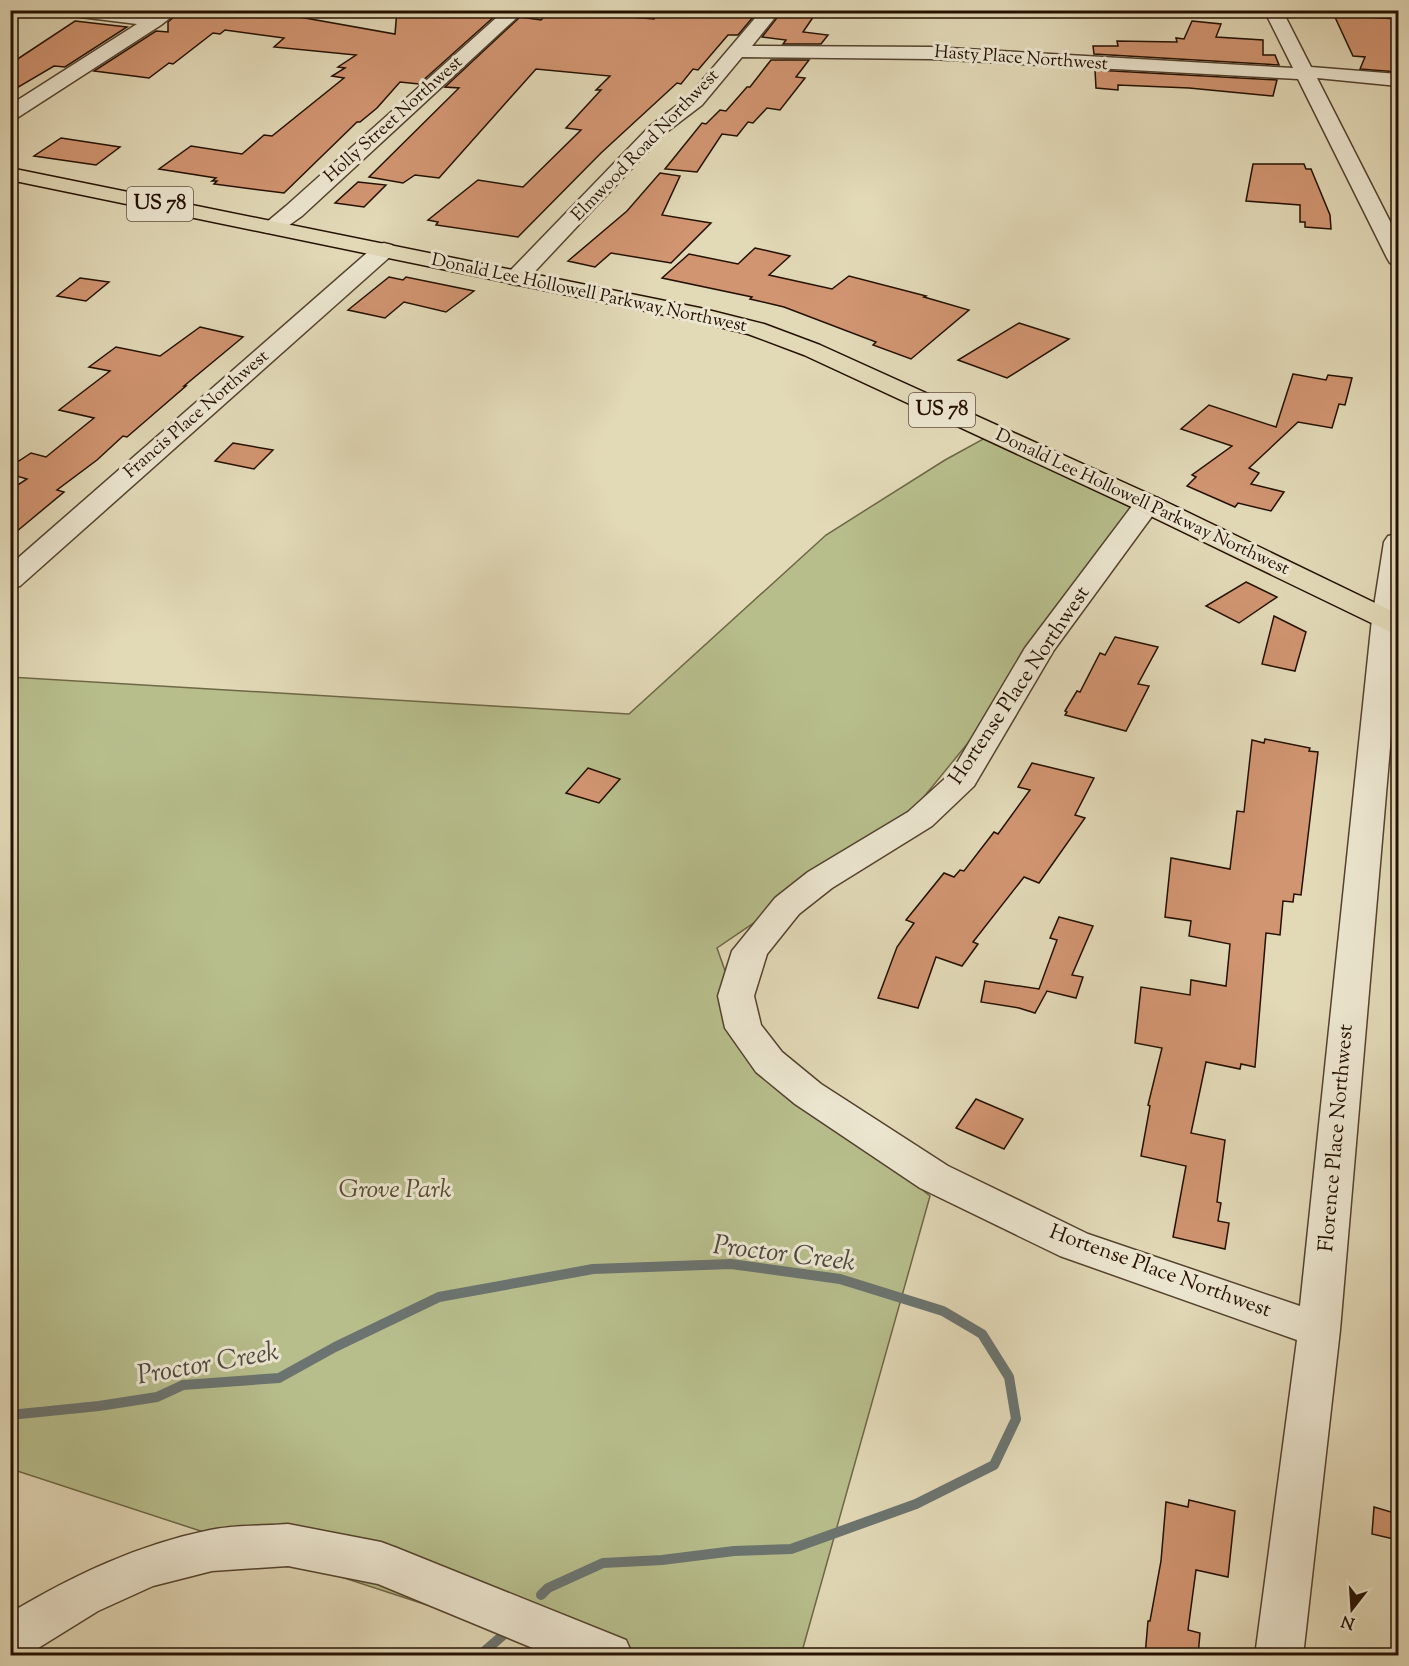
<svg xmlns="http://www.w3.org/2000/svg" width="1409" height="1666" font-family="'Sorts Mill Goudy',serif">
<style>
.green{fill:#b7be8c;stroke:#6e6746;stroke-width:1.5}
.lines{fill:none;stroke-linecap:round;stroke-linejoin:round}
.stream{stroke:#6b7470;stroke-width:10}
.building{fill:#d19571;stroke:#241000;stroke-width:1.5}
.minor-casing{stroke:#54422e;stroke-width:3}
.major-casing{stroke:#241000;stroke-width:3}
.minor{fill:#ece6d0;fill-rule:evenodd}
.major{fill:#e2d9b7;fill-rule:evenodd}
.labels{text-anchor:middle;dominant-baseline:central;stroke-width:6;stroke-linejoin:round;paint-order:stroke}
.far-street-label{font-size:18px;fill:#241000;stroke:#ece6d0}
.shield{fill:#ece6d0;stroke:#60503e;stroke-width:1.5}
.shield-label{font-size:20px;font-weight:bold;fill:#241000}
.street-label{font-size:21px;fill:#241000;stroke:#ece6d0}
.near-park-label{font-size:26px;font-style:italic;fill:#574d31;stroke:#ece6d0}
.near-water-label{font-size:27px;font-style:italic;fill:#4e4a41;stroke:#ece6d0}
</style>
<rect width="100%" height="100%" fill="#e2d9b7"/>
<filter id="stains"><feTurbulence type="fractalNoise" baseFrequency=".00333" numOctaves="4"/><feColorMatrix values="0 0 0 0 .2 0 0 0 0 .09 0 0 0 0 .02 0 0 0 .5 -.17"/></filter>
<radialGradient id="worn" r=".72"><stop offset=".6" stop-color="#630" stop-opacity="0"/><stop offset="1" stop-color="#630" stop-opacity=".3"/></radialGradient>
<polygon class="green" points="985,438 1159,509 905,820 717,948 756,1058 930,1196 801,1655 580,1655 11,1469 10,677 629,714 826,535 945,460"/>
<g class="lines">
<g class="stream">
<polyline points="10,1415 99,1406 157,1397 183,1385 279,1378 335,1347 439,1297 593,1269 731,1264 840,1279 943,1311 982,1334 1009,1377 1016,1419 994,1465 916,1504 791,1549 734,1551 662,1560 603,1563 548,1588 541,1595"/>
<polyline points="479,1656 509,1630"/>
</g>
</g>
<g class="building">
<polygon points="182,10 302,10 294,16 395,34 397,10 488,10 484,13 496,15 419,84 400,82 377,108 360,122 357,122 284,193 214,184 217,181 212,181 216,178 159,169 191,146 242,154 264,135 272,136 344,78 332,76 345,68 338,67 356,55 274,47 284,38 225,30 220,34 213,33 173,64 169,63 149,78 94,71 156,31 168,32 168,22"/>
<polygon points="551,10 583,10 580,13 654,19 654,10 759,10 738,35 728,35 698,70 693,69 681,84 677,83 601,153 518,237 436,225 438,222 428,220 478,180 523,187 581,130 566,128 601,90 596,90 610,76 536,69 439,178 415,175 403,183 369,177 459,88 445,87 520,17 541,20"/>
<polygon points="783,10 818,10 803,32 828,35 821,44 783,44 786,40 762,37"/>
<polygon points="1334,15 1398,19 1398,72 1360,69 1365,57 1353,56"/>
<polygon points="75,21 127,27 65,67 54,66 10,92 10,64"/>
<polygon points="1192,21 1221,24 1216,37 1263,40 1263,55 1275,55 1279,65 1094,54 1093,46 1118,46 1117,41 1177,42 1176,38 1184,39"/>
<polygon points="771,60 809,60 796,77 805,78 780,110 767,108 753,123 748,122 737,136 722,134 697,172 665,169 702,123 706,124 720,110 726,111 747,87 750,87"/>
<polygon points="1095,70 1277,80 1273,96 1189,88 1118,85 1118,90 1096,88"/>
<polygon points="61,138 120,147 96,165 34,156"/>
<polygon points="1253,164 1304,164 1306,169 1311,169 1330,215 1331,229 1305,227 1305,222 1300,222 1300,205 1246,201"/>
<polygon points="660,173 680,176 662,215 711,223 671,263 611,253 595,267 568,261 627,211"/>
<polygon points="358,182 386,185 364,207 335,203"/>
<polygon points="755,248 790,256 769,275 832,289 849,276 926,296 924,297 969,310 911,359 873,345 876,342 784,307 750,299 752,297 662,278 689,254 738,264"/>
<polygon points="389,277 403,280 406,277 474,291 446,312 404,302 385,318 348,310"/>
<polygon points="80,278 109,282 86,301 57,296"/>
<polygon points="1019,323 1069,339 1007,378 958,360"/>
<polygon points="200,327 243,337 184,386 186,386 127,437 123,436 97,460 57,490 64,492 10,537 10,490 27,479 10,474 10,467 31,453 46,457 94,418 59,410 110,371 89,367 116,347 160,356"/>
<polygon points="1293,374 1326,380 1328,375 1352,378 1345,405 1339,404 1332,428 1298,422 1249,468 1259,473 1251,484 1284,492 1271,511 1238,503 1235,507 1187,486 1196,477 1192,475 1232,446 1181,429 1209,405 1276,427"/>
<polygon points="233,443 273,450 254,469 215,461"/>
<polygon points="1246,582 1277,597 1239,623 1206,606"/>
<polygon points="1274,616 1306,632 1295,671 1262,664"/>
<polygon points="1115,637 1158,647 1138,684 1149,686 1126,731 1065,715 1067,712 1065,711 1077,691 1080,692 1100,653 1105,655"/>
<polygon points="1265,739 1310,748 1309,751 1318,752 1301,895 1294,894 1293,902 1283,901 1280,935 1266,933 1255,1067 1241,1064 1240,1069 1206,1062 1191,1133 1225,1140 1217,1202 1221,1203 1218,1221 1229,1223 1225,1249 1173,1237 1186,1166 1141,1156 1150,1106 1148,1105 1162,1048 1135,1043 1141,987 1190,995 1191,980 1226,986 1230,944 1189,936 1191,921 1165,917 1171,858 1230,869 1237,811 1244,812 1252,740 1264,743"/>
<polygon points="1032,763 1094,778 1075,815 1085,818 1039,883 1024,877 973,942 978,944 962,966 936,957 918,1008 878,998 897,947 914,923 906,920 944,873 954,877 960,870 964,871 994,832 998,834 1030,790 1018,787"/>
<polygon points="588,768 620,779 599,803 566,793"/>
<polygon points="1059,917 1093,926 1072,975 1083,977 1076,998 1047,991 1035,1013 1019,1008 981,1002 985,981 1039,989 1057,940 1050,938"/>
<polygon points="976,1099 1023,1119 1004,1149 956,1128"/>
<polygon points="1189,1500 1235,1511 1228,1577 1196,1570 1188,1630 1200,1633 1198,1656 1145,1656 1148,1621 1150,1621 1161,1561 1166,1502 1188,1507"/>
<polygon points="1374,1507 1398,1514 1398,1540 1372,1534"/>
</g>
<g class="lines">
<g class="minor-casing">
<g id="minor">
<polygon points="55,10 112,10 151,15 158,10 180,10 161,25 17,118 10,120 10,105 137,24 64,15"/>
<path d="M505 10H525L302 216C290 224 280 235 264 232L261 227 286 206Z"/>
<polygon points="762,10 781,10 752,46 931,47 1293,68 1264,10 1282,10 1311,67 1398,74 1398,86 1317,78 1398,237 1398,265 1390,263 1387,258 1298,79 931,59 742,57 702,105 664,134 524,283 516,285 508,283 505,278 508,273 650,126 688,97"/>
<polygon points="384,243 392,245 395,250 392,255 20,586 10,588 10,565 376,245"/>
<polygon points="1148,496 1158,498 1161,504 1054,650 974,786 932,826 832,888 799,914 767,954 754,996 761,1025 782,1052 821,1084 948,1166 1088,1234 1300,1306 1372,619 1384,542 1388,536 1398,534 1398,654 1340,1330 1303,1656 1255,1656 1297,1340 1060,1256 920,1188 795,1104 756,1072 725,1028 718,996 732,951 775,898 808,872 908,812 951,773 1025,648 1138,498"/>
<path d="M288 1524 381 1542 397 1548 626 1640 633 1656H552L378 1584 288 1566 212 1571 153 1586 98 1611 27 1655 10 1656V1613C74 1575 137 1545 210 1530 235 1525 263 1526 288 1524Z"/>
</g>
</g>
<g class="major-casing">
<polygon id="major" points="10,168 700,308 764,324 820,345 1158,498 1398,614 1398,634 1388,631 1138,510 804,355 748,334 699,322 10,180"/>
</g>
<use href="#minor" class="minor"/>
<use href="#major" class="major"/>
</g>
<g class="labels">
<g class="far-street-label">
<text transform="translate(1021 59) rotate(4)">Hasty Place Northwest</text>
<text transform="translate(394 120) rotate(-42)">Holly Street Northwest</text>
<text transform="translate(646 146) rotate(-46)">Elmwood Road Northwest</text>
<text transform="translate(589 294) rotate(12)">Donald Lee Hollowell Parkway Northwest</text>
<text transform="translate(197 415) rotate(-41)">Francis Place Northwest</text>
<text transform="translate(1142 503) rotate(25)">Donald Lee Hollowell Parkway Northwest</text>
</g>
<g class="shield">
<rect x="127" y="187" width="66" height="34" rx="4.5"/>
<rect x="909" y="393" width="66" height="34" rx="4.5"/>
</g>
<g class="shield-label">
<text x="160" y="204">US 78</text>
<text x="942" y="410">US 78</text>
</g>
<g class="street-label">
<text transform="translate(1020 686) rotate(-56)">Hortense Place Northwest</text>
<text transform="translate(1337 1138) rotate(-85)">Florence Place Northwest</text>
<text transform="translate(1160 1272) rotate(20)">Hortense Place Northwest</text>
</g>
<g class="near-park-label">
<text x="395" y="1190">Grove Park</text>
</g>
<g class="near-water-label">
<text transform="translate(784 1255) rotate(7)">Proctor Creek</text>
<text transform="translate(208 1365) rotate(-10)">Proctor Creek</text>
</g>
</g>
<rect width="1409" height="1666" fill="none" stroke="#e2d9b7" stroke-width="36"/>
<rect x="12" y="12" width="1385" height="1642" fill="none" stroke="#241000" stroke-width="3"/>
<rect x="18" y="18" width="1373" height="1630" fill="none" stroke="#241000" stroke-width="1.5"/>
<g transform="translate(1352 1609) rotate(197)" stroke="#ece6d0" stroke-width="4.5" paint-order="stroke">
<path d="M0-4.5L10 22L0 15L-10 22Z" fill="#241000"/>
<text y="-9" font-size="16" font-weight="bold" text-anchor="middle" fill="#241000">N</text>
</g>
<rect width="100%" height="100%" filter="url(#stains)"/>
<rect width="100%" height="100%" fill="url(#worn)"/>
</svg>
